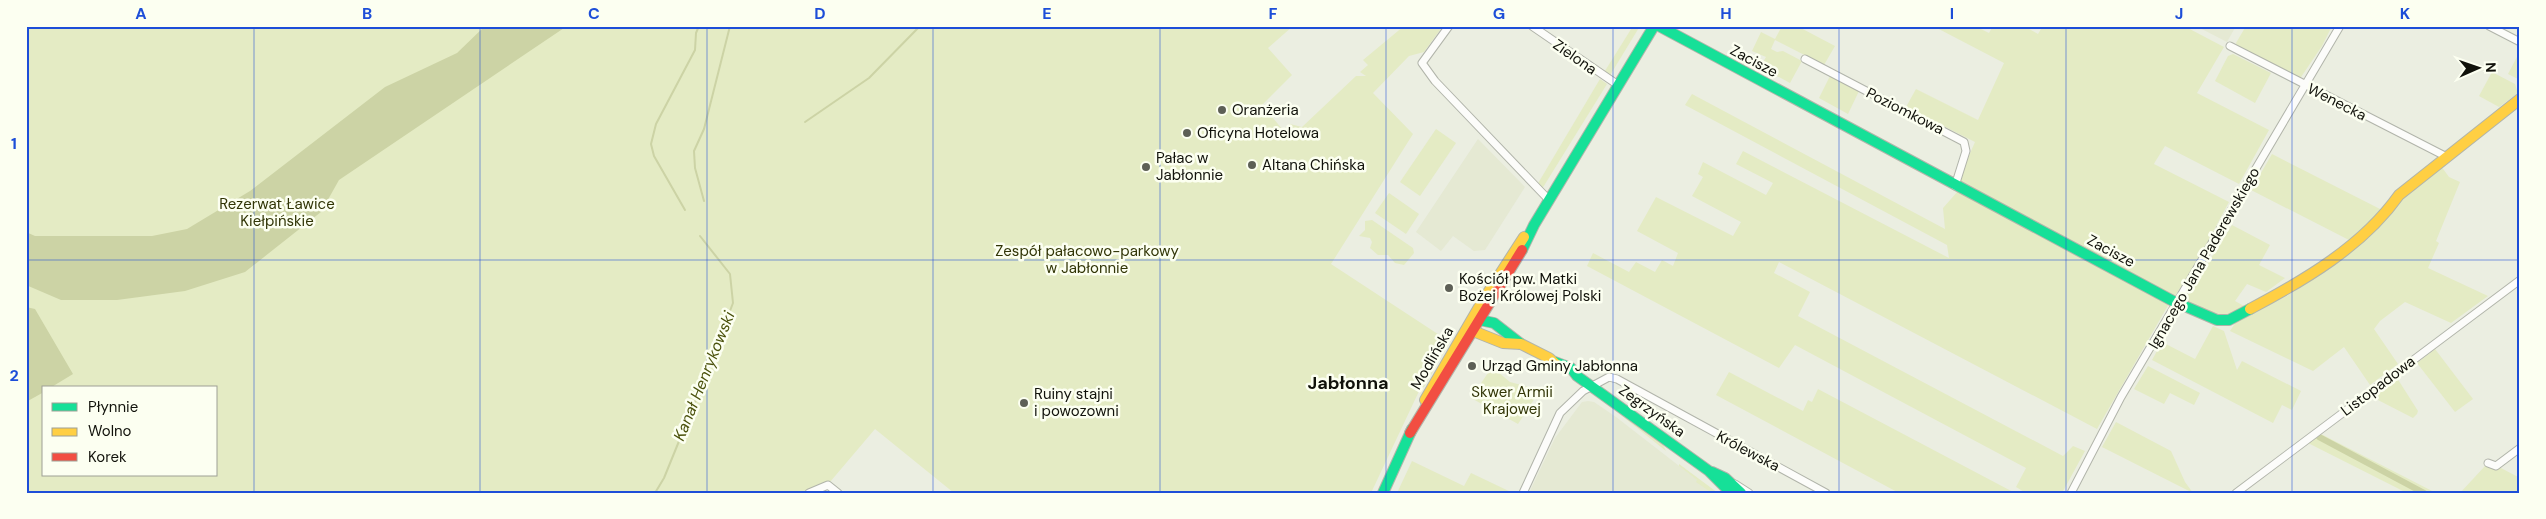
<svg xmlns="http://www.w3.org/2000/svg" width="2546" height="519" font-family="'DM Sans',sans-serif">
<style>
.built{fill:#e5e9d3}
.green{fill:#e4ebc4;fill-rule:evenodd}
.water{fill:#ccd3a5}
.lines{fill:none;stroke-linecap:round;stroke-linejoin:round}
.stream{stroke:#ccd3a5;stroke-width:2}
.canal{stroke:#ccd3a5;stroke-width:6}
.street-casing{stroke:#b1b4aa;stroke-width:9}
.fast-casing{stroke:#b1b4aa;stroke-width:12}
.slow-casing{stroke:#b1b4aa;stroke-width:12}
.jam-casing{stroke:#b1b4aa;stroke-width:12}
.street{stroke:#fcfcfa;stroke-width:7}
.fast{stroke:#16e098;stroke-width:10}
.slow{stroke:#ffcf43;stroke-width:10}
.jam{stroke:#f24e42;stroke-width:10}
.grid{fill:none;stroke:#1d4ed8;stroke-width:1;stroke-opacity:0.55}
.poi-dot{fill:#5d5f56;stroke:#fcfff1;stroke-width:2}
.labels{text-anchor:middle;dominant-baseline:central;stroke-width:5;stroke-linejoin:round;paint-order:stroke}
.street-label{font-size:15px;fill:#11120b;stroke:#fcfff1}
.poi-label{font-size:15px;fill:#11120b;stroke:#fcfff1;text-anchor:start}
.park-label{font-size:15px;fill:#313506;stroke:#fcfff1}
.water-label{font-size:16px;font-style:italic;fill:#4b520c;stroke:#fcfff1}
.quarter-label{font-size:18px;font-weight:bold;fill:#11120b;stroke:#fcfff1}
.neatline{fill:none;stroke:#1d4ed8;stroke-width:2}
.grid-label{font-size:16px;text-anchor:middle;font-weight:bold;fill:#1d4ed8}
</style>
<rect width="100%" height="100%" fill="#ebeee1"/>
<g class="built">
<polygon points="2196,26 2236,26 2227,42"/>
<polygon points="1478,139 1525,187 1485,250 1474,251 1453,236 1441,251 1416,232"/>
<polygon points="1588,401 1594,402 1616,417 1714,493 1529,493 1555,438 1582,402"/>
</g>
<g class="green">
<path d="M26 26H1293L1268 48 1292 75 1262 105 1283 130 1290 124 1302 127 1356 76H1366L1360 72 1368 65 1363 60 1404 26H1443L1424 52 1409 56 1373 93 1413 134 1331 264 1450 342 1424 387H1421L1371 493H954L875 429 830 482 805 493H26ZM44 388H216V475H44Z"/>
<polygon points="1633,26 1640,26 1609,77 1603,74"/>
<polygon points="1782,26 1797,26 1835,46 1824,65 1775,40 1771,49 1777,52 1783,51 1802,61 1790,83 1760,67 1766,57 1752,51 1761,32 1775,39"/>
<polygon points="1933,26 1975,26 1989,33 1993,26 2024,26 2038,34 2041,29 2036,26 2184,26 2224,47 2197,93 2269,130 2239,184 2165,146 2155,162 2154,164 2229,202 2199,258 2175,296 1958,184 1960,176 1975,142 1906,107 1916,89 1978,120 2004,63"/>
<polygon points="2246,26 2332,26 2322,46 2299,80 2237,48 2236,43"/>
<polygon points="2520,51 2520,80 2508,74"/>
<polygon points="2233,54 2271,73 2255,103 2215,81 2228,56"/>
<polygon points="2492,72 2515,84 2518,93 2499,107 2479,96"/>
<polygon points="1830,76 1859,91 1848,114 1819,98"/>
<polygon points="1600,79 1607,84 1542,189 1537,185"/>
<polygon points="1692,94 1945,229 1943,208 1958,191 2170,302 2097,429 1779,262 1774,273 1810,292 1798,316 2063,456 2073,446 2085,451 2062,493 2026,493 2016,487 2026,468 1795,345 1779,368 1587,266 1593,253 1629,272 1636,262 1655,272 1662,260 1673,266 1678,253 1637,231 1656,197 1733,236 1741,222 1692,196 1703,177 1698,174 1703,162 1766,195 1773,183 1736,164 1743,151 1949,258 1947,245 1685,105"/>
<polygon points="1436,129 1456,143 1420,196 1400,182"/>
<polygon points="2272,154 2382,210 2349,240 2251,190"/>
<polygon points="2441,166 2449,177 2460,182 2436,241 2439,243 2428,268 2488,296 2451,323 2405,302 2380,321 2374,329 2398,364 2370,385 2344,347 2313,371 2230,331 2238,319 2287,296 2338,262 2402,197"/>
<polygon points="1389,193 1419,214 1406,234 1375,213"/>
<polygon points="1372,220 1413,248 1414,253 1404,265 1395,263 1388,255 1378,255 1370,248 1372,242 1370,238 1359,236 1365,230 1365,221"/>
<path d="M2232 225 2270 245 2259 265 2285 278 2266 292 2247 284 2235 301 2244 306C2216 324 2211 314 2184 301Z"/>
<polygon points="2213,326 2224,331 2237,370 2242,361 2301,391 2292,410 2282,405 2273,423 2152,360 2162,342 2195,359"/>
<polygon points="2435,349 2473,399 2455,412 2417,363"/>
<polygon points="2148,366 2200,393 2194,405 2170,393 2164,404 2134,389"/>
<polygon points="1492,367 1510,382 1533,388 1539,392 1518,424 1471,398"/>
<polygon points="1729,372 1803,411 1808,400 1812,402 1818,389 2015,493 1899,493 1716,395"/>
<polygon points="2397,378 2418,411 2417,414 2413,418 2376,399 2374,395"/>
<polygon points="1617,412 1662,443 1666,451"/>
<polygon points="2116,422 2171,451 2185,482 2193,493 2102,447"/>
<polygon points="2321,434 2436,493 2407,493 2308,443"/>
<polygon points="1412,461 1464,486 1471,473 1513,493 1397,493"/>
<polygon points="1679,464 1718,493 1712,493 1696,482 1697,480 1679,466"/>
<polygon points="2486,465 2499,467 2520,478 2520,493 2460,493"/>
</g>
<g class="water">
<polygon points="485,26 567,26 339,180 321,212 245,272 185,291 117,300 61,300 26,285 26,232 35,236 152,236 187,229 250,191 385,87 457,53"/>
<polygon points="26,307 35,309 73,374 50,388 44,388 44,392 26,402"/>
</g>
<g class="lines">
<g class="stream">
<polyline points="805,122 869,78 920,26"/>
<polyline points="704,201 695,168 694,151 704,129 730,26"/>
<polyline points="685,210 654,156 651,144 656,124 695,50 696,33 699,26"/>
<polyline points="655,493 664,478 697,397 733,303 730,274 700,236"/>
</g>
<polyline class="canal" points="2319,437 2424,493"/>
<g class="street-casing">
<g id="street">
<polyline points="1449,26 1422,63 1435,81 1549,200"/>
<polyline points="1532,26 1618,85"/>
<polyline points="2489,26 2520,42"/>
<polyline points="2230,46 2445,156"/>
<polyline points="1805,59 1964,142 1966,151 1955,186"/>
<polyline points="2488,463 2496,466 2520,448"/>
<polyline points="1735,484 1749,493"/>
<polyline points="809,493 828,485 838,493"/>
<polyline points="1523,493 1560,413 1583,391 1609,377 1617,379 1826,493"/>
<polyline points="2071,493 2121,397 2340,26"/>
<polyline points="2236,493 2520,280"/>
</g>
</g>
<g class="fast-casing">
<g id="fast">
<polyline points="1659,26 2173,301 2217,320 2229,320 2250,309"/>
<polyline points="1522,250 1534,225 1654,26"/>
<polyline points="1475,319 1494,323 1521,344"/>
<polyline points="1555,362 1571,368 1577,376 1709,471 1731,493"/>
<polyline points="1712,472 1725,478 1741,493"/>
<polyline points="1383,493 1412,429"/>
</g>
</g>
<g class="slow-casing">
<g id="slow">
<path d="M2250 309C2305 280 2363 246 2399 195L2520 99"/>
<polyline points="1473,331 1503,343 1521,344 1549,358 1558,366"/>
<polyline points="1425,400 1482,302 1524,237"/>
</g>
</g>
<g class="jam-casing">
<polyline id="jam" points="1410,433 1522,250"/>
</g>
<use href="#street" class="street"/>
<use href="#fast" class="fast"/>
<use href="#slow" class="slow"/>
<use href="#jam" class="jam"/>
</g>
<path class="grid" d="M254 26V493M480 26V493M707 26V493M933 26V493M1160 26V493M1386 26V493M1613 26V493M1839 26V493M2066 26V493M2292 26V493M26 260H2520"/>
<g class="poi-dot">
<circle cx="1222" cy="110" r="5"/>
<circle cx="1187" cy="133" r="5"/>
<circle cx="1252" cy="165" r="5"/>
<circle cx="1146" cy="167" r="5"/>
<circle cx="1449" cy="288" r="5"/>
<circle cx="1472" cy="366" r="5"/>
<circle cx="1024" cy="403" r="5"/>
</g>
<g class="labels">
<g class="street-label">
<text transform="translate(1575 57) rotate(35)">Zielona</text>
<text transform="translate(1754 61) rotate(28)">Zacisze</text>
<text transform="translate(2337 102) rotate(27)">Wenecka</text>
<text transform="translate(1905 111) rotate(27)">Poziomkowa</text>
<text transform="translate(2111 251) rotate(28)">Zacisze</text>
<text transform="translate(2204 258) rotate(-60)">Ignacego Jana Paderewskiego</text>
<text transform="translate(1432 358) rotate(-60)">Modlińska</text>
<text transform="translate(2378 386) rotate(-37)">Listopadowa</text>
<text transform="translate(1652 411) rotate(36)">Zegrzyńska</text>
<text transform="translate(1748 451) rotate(28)">Królewska</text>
</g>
<g class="poi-label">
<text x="1232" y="110">Oranżeria</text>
<text x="1197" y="133">Oficyna Hotelowa</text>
<text x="1156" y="158">Pałac w<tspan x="1156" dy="17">Jabłonnie</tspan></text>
<text x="1262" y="165">Altana Chińska</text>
<text x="1459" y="279">Kościół pw. Matki<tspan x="1459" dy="17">Bożej Królowej Polski</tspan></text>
<text x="1482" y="366">Urząd Gminy Jabłonna</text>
<text x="1034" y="394">Ruiny stajni<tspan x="1034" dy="17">i powozowni</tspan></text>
</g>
<g class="park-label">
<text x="277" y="204">Rezerwat Ławice<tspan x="277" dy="17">Kiełpińskie</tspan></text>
<text x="1087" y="251">Zespół pałacowo-parkowy<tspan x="1087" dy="17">w Jabłonnie</tspan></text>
<text x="1512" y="392">Skwer Armii<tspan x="1512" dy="17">Krajowej</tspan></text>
</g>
<g class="water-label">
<text transform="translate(704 376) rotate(-68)">Kanał Henrykowski</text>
</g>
<g class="quarter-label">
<text x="1348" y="383">Jabłonna</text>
</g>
</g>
<rect width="2546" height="519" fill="none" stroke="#fcfff1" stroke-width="55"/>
<rect x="42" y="386" width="175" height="90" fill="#fcfff1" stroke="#9ea095"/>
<rect x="52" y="403" width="25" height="8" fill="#16e098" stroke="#9ea095"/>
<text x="88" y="412" font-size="15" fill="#11120b">Płynnie</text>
<rect x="52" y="428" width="25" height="8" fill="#ffcf43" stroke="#9ea095"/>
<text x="88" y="436" font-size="15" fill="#11120b">Wolno</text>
<rect x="52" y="453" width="25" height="8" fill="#f24e42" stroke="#9ea095"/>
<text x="88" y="462" font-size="15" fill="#11120b">Korek</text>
<g transform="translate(2478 68) rotate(88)" stroke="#fcfff1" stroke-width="4" paint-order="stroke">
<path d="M0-4L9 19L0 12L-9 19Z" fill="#11120b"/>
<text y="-8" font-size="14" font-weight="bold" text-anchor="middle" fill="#11120b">N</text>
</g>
<rect x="28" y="28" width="2490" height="464" class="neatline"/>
<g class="grid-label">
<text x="141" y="19">A</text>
<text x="367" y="19">B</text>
<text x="594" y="19">C</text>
<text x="820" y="19">D</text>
<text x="1047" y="19">E</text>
<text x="1273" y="19">F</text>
<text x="1499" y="19">G</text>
<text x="1726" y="19">H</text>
<text x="1952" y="19">I</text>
<text x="2179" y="19">J</text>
<text x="2405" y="19">K</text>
<text x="14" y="149">1</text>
<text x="14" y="381">2</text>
</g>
</svg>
